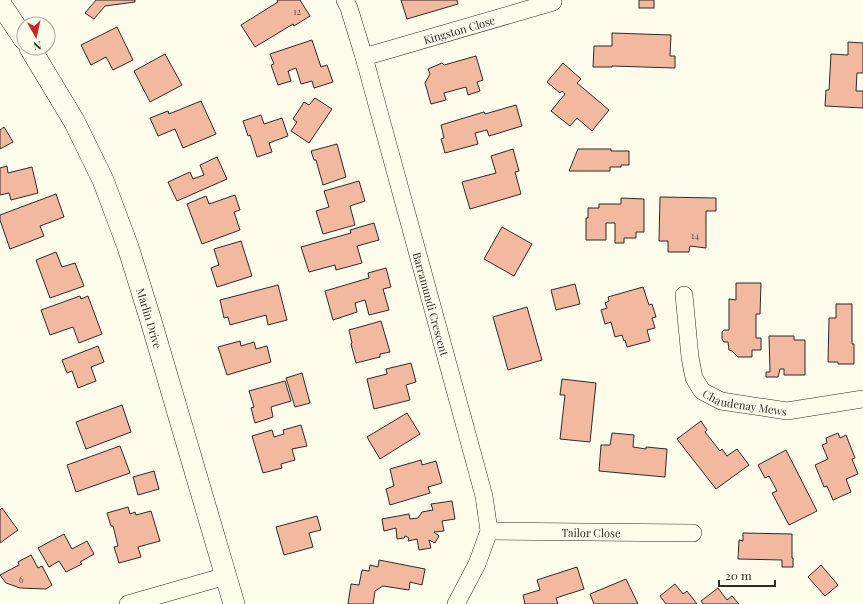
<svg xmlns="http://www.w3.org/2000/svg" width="863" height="604" font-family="'Playfair Display',serif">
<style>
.building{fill:#f2b8a0;stroke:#2b2b2b}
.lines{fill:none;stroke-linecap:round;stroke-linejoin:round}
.minor-casing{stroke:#2b2b2b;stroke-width:18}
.tertiary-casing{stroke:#2b2b2b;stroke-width:22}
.minor{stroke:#fdfbea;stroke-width:17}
.tertiary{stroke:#fdfbea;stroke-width:21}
.labels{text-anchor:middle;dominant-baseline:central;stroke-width:3;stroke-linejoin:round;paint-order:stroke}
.number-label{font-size:9px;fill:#5d4e48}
.street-label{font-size:11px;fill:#2b2b2b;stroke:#fdfbea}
</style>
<rect width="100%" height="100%" fill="#fdfbea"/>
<g class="building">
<polygon points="96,0 135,0 135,2 105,6 94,19 85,13"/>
<polygon points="277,0 300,0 310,16 294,26 293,24 255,47 241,25 278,2"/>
<polygon points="401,0 457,0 458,4 407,19"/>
<rect x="639" y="0" width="15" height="8"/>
<polygon points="117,27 133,60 113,70 106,57 91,65 81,45"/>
<polygon points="612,33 671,35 670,56 675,56 675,68 612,66 612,67 593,67 594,46 612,46"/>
<polygon points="312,40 321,67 327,65 333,82 314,88 312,81 301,84 296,68 288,71 291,81 278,85 271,65 274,64 270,54"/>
<polygon points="848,42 863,43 863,73 857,73 856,91 863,91 863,108 825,106 826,90 829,90 831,54 848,55"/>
<polygon points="165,54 182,85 150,102 134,71"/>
<polygon points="476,56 483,80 477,82 480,91 468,95 466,87 444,93 446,100 431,104 425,83 430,74 428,69 442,63 444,65"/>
<polygon points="563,63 581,79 577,83 609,110 592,131 577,118 570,126 551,111 565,94 562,91 560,93 547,82"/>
<polygon points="315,98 332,109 309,143 291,131 297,122 293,119 304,102 309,105"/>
<polygon points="201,101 216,134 183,148 175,129 158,136 150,118 168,111 169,114"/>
<polygon points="516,105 522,126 489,136 487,130 475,133 478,144 445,153 441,139 444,138 441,125 484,112 485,114"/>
<polygon points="261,115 264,124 282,118 288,136 269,143 272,152 257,157 250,135 248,136 243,121"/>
<polygon points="4,127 13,142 0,149 0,130"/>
<polygon points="337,144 346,177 323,185 316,160 314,160 311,151"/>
<polygon points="513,149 519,171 515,172 521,194 470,209 462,182 496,173 491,156"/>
<polygon points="578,149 611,149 611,151 629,151 629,165 621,165 621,167 610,167 610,171 569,171"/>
<polygon points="217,157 227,179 177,201 168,182 190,172 193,179 204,175 200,165"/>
<polygon points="7,166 8,173 32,167 38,193 11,200 9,193 0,195 0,168"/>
<polygon points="359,181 365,201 350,206 355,225 323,234 316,211 329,207 324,191"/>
<polygon points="56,194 64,217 40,226 44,236 10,249 0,220 0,215"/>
<polygon points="235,195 240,210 234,212 240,230 202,244 187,204 206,196 209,204"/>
<polygon points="660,197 716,198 716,211 706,211 706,248 690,246 689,252 668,252 668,241 659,241"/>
<polygon points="621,198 644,199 644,232 636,232 636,238 624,238 624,243 615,243 615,223 606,223 606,240 586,240 586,218 588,218 588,208 599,208 599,204 621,204"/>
<polygon points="374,223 379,240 357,246 362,263 336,270 335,265 309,272 301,247 351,233 350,230"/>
<polygon points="502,227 532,244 514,276 484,259"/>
<polygon points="241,241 252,276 217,287 211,268 219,265 214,249"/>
<polygon points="56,252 62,267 75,263 84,286 50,298 36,260"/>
<polygon points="386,268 391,287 383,289 389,310 369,315 365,300 355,303 357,312 333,320 325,291 369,278 368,273"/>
<polygon points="736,283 761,283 760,314 756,314 756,338 761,338 761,350 752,350 752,357 738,357 732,351 729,350 728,342 724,342 722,339 722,332 724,330 729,330 729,299 736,300"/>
<polygon points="575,284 580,304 556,310 551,290"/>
<polygon points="278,285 287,320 268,325 266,315 230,325 228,317 224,318 220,300"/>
<polygon points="643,287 649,305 652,304 656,317 652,318 655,328 647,330 650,341 627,347 625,340 624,341 622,335 615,337 611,322 605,324 601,310 607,308 605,303 609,301 608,297"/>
<polygon points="80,296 81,299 88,296 102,334 79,343 73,327 50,335 41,310"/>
<polygon points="836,304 852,304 852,344 854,344 854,364 838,364 838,362 828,362 829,318 836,318"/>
<polygon points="527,307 542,360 508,370 493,317"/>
<polygon points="381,321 390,352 380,354 380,357 356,363 351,344 352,343 349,330"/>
<polygon points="769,336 794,336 794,340 805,340 805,375 784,375 784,369 780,369 778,377 766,377 766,372 770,372"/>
<polygon points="240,341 241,346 254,342 256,349 267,346 271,362 227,375 218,347"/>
<polygon points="98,346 104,362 91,367 96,381 78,388 72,371 67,373 62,360"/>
<polygon points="411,363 416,382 406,385 410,400 374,409 367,379 387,374 386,369"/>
<polygon points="302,373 310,403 295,407 286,378"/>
<polygon points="562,379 596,383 590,442 560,439 565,395 560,395"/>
<polygon points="285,381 291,401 271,407 273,417 255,423 251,408 254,407 249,391"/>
<polygon points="122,405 131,432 86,449 76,422"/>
<polygon points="407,413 420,434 380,459 367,437"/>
<polygon points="701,421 707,430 705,432 720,451 722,449 727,456 737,449 749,465 716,489 677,439"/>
<polygon points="301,425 307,446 292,449 295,460 281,464 282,468 263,473 252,436 272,430 274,437 284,434 283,430"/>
<polygon points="612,433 634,435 633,447 646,449 646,447 667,449 665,477 599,471 601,445 610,445"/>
<polygon points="838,433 840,438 846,435 855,458 852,459 858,474 846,479 851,492 833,500 827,486 824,487 815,465 828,459 822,445 827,443 826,438"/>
<polygon points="120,446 130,473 76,492 67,465"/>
<polygon points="786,450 817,511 789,525 772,493 777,491 769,476 765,478 758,465"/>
<polygon points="421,460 422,465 436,461 442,483 428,487 430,493 390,505 386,489 394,486 390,469"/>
<polygon points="154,471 159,489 138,495 133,477"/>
<polygon points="452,501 455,519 442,521 444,531 434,532 439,536 435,543 429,540 431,548 419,550 417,539 408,541 409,538 405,536 404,538 397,539 396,528 384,531 382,519 409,514 410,519 418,518 422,512 433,510 431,504"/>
<polygon points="128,507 130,514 135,512 136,515 151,511 160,541 138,547 141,557 119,563 114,547 118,546 113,526 111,526 107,513"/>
<polygon points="2,508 18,530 0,543 0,510"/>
<polygon points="317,516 321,530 309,533 313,547 284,555 276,527"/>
<polygon points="743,533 792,534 792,558 793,558 793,567 782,567 782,560 738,559 739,540 743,541"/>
<polygon points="64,534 72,549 87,541 94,554 80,562 82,564 66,572 59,561 49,567 38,548"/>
<polygon points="31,555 38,568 42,566 52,585 46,589 20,588 6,583 0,575 19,565 18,562"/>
<polygon points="379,560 425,569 422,585 410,582 409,590 383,586 375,591 373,604 348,604 351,584 359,585 362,570 369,571 370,565 378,567"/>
<polygon points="821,565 838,585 825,596 808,577"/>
<polygon points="577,567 584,589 556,598 558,604 525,604 523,595 540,590 537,580"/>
<polygon points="626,579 638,604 594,604 590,594"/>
<polygon points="675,584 683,594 687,591 697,604 666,604 660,596"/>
<polygon points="718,588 727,600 732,596 739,604 703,604 701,601"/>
</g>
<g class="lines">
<g class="minor-casing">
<g id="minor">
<path id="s1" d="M345 0 349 8 364 57 484 496 489 531 477 564 456 604"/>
<path id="s2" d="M364 57 553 2"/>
<path id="s3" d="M684 295 690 357 694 378 702 391 721 401 787 411 863 399"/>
<path id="s4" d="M489 531 693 533"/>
<polyline points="128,604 226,576"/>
</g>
</g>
<g class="tertiary-casing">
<g id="tertiary">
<polyline points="0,3 24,39"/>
<path id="s5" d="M30 48 74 121 103 180 128 247 151 321 234 604"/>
</g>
</g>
<use href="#minor" class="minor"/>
<use href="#tertiary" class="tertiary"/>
</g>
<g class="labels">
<g class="number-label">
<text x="297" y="11">12</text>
<text x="695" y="235">14</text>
<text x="21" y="579">6</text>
</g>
<g class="street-label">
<text stroke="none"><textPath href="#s2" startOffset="99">Kingston Close</textPath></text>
<text stroke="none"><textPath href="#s1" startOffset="316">Barramundi Crescent</textPath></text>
<text stroke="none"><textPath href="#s5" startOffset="297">Marlin Drive</textPath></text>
<text stroke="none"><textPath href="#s3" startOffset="144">Chaudenay Mews</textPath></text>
<text stroke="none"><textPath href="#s4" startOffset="102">Tailor Close</textPath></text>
</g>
</g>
<g transform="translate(36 36) rotate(171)"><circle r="19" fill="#fdfbea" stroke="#a9a89e"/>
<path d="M0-3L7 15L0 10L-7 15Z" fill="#c62828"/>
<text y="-6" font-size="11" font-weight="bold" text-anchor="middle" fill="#2b2b2b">N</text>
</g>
<path d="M719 580v6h56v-6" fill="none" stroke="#2b2b2b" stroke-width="2"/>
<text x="725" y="580" font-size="12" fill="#2b2b2b" stroke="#fdfbea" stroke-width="3" paint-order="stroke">20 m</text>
</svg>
